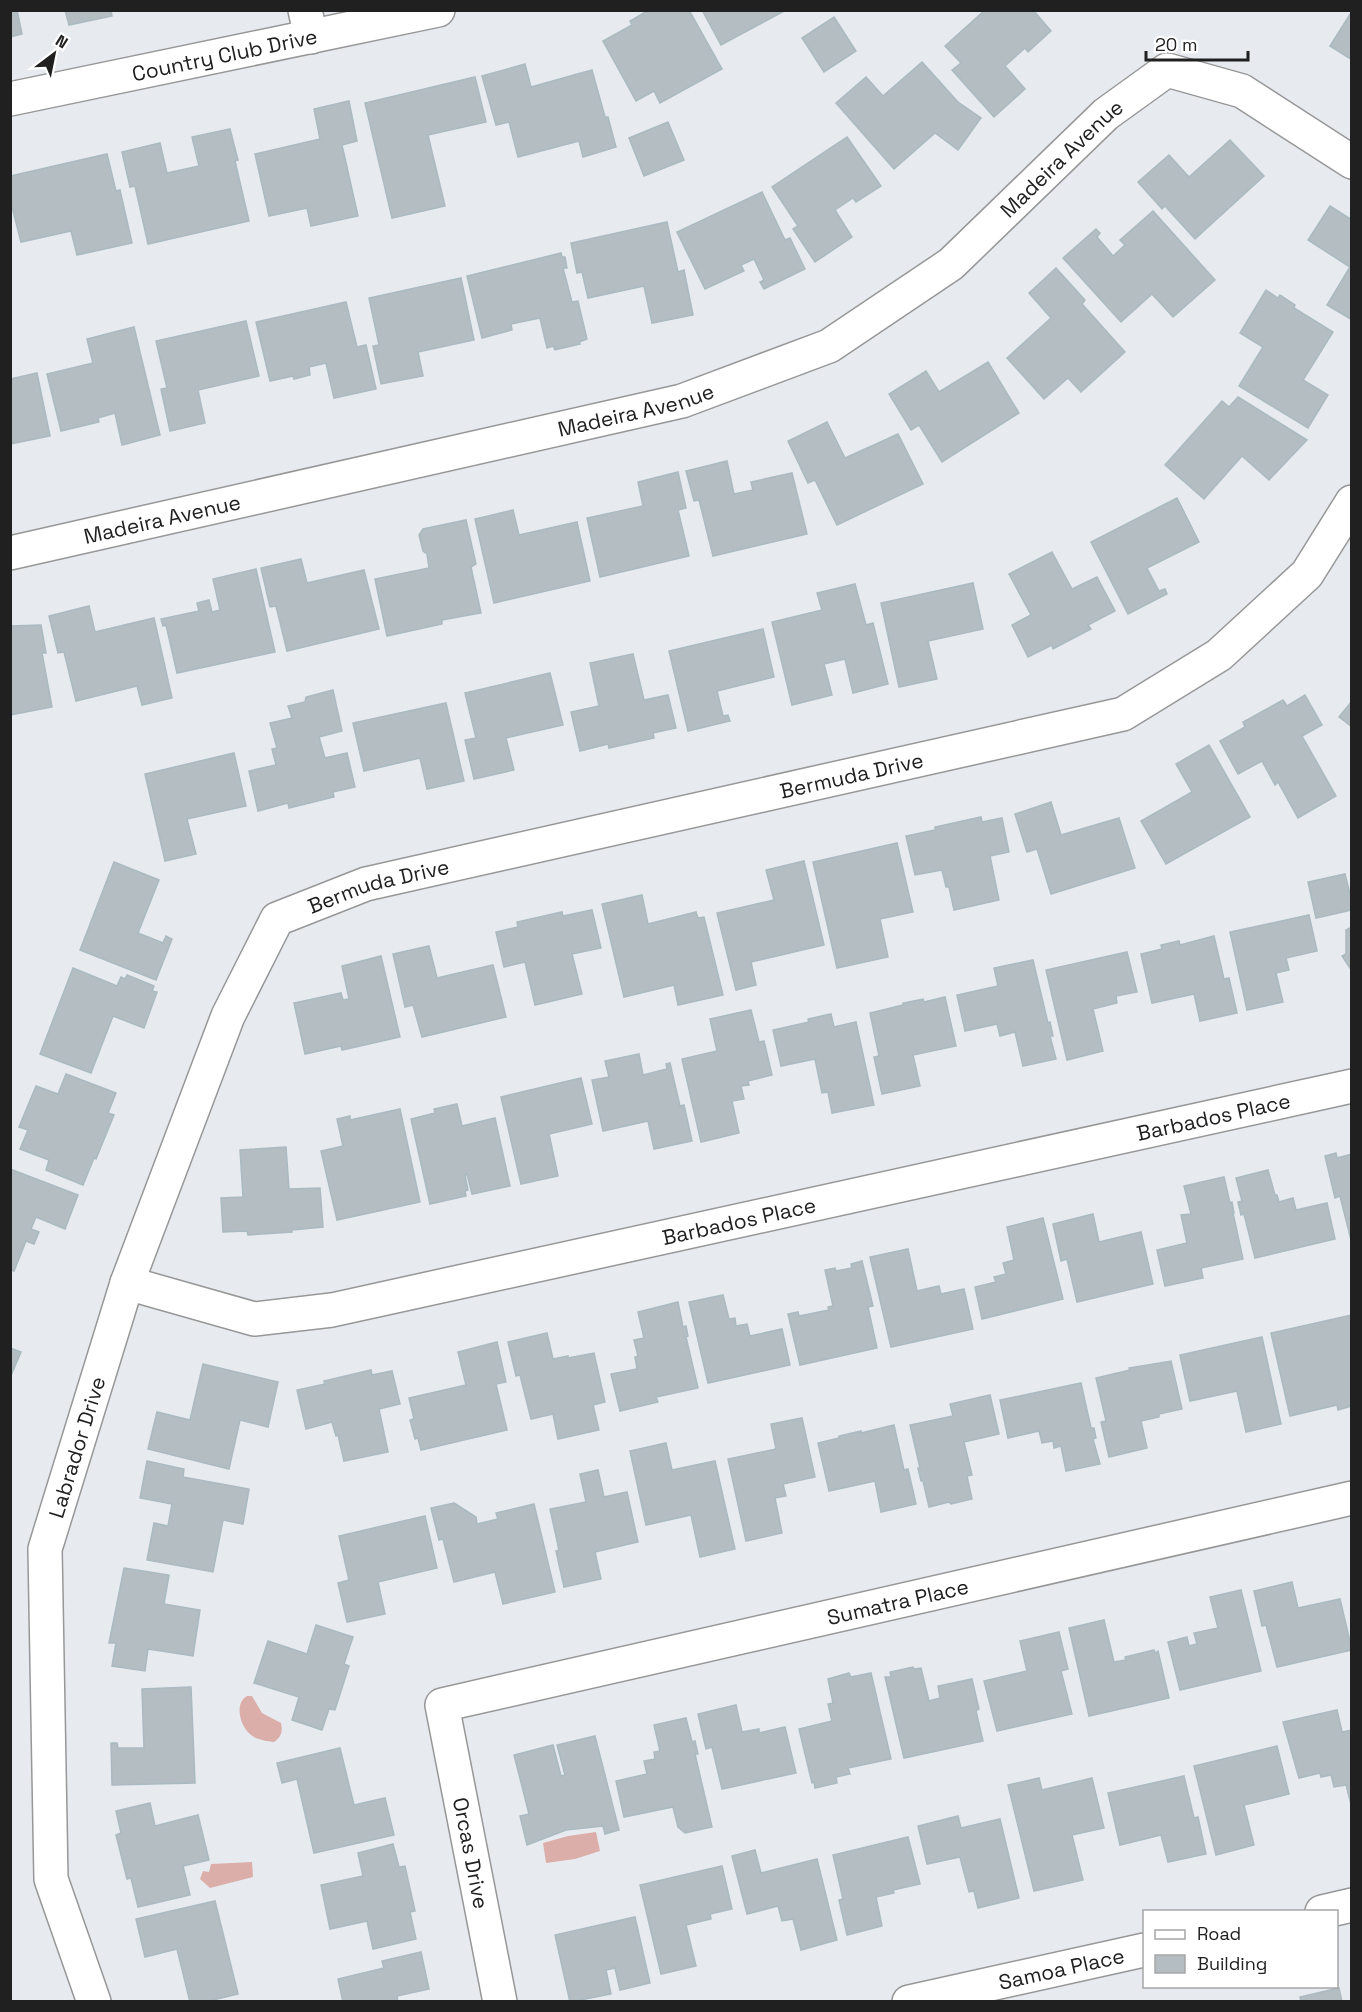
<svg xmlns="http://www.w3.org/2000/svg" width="1362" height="2012" font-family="'Space Grotesk',sans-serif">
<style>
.water{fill:#dcaeaa}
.building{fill:#b4bdc1;stroke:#aabac1;stroke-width:1.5}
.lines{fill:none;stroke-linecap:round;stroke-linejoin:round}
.minor-casing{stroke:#979797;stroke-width:36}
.minor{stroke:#fff;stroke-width:33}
.labels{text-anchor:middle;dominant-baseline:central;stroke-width:5;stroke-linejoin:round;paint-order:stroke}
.street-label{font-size:21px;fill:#202020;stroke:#fff}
</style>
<rect width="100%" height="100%" fill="#e7ebf0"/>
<g class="water">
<path d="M247 1696H252L262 1713 281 1723C283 1732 281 1737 274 1742 266 1741 256 1740 250 1734 240 1726 234 1703 247 1696Z"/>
<polygon points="596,1832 600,1851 575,1859 546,1863 543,1843 568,1836"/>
<polygon points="252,1862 253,1877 210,1888 200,1879 203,1871 209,1872 211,1864"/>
</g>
<g class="building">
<polygon points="10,10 17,10 22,34 10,37"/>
<polygon points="65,10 111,10 112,16 69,25"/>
<polygon points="649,10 689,10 722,69 660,103 654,91 636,101 603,41 632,25 630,21"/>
<polygon points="702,10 786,10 721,45"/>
<polygon points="985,10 1033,10 1051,31 1028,52 1025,48 1005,66 1025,89 994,117 952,70 961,63 945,46"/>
<polygon points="1352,11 1352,60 1330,46"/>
<polygon points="834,17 856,51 824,72 802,38"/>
<polygon points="922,62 958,102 981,118 958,150 935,133 894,169 836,103 866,77 883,96"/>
<polygon points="525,64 531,87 592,70 605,117 608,117 616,147 583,157 579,141 518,157 509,122 496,125 482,76"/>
<polygon points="475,77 486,122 428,135 445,206 392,218 365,103"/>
<polygon points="349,101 357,141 342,145 358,216 311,226 307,208 269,216 255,154 320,139 314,109"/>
<polygon points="668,122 684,160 644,176 629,138"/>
<polygon points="230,129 238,160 235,161 249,221 148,244 135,186 130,187 122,152 160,143 167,173 199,166 192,137"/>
<polygon points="847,137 881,186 856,202 853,198 835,210 852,237 815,262 793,229 798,226 772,187"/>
<polygon points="1230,140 1264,176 1195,239 1165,206 1162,209 1138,182 1169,155 1189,177"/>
<polygon points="107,154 116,191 120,190 132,243 77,255 71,231 21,242 10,199 10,176"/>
<polygon points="762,192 785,240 790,238 805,269 764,289 760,282 764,280 754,259 741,265 744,271 705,289 677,232"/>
<polygon points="1330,206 1352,220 1352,320 1327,305 1350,267 1308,240"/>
<polygon points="1153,211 1215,280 1173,317 1152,294 1121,322 1063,258 1096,229 1100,233 1097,237 1113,256 1125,245 1120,240"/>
<polygon points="667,222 678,272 684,270 693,315 652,323 644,286 588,298 582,272 577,273 571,243"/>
<polygon points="561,253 562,257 565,257 567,268 563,268 572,302 578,301 587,339 579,342 580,344 555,350 553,346 547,348 540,318 511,324 512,330 482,338 467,276"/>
<polygon points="1056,268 1085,300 1082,304 1125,352 1081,392 1068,378 1044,399 1007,358 1051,318 1029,293"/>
<polygon points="461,278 474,340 418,352 423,376 381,384 373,346 379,345 369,298"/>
<polygon points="1266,290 1278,298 1280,295 1295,305 1294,308 1333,332 1303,380 1328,395 1308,428 1239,386 1263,347 1240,333"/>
<polygon points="346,302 357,347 366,345 376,389 334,398 326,363 309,367 310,375 294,379 293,376 270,381 256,322"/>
<polygon points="246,321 259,376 198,390 205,423 170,431 161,389 167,388 156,341"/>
<polygon points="134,327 160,435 122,445 115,413 98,418 99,422 61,431 47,374 93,363 87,339"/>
<polygon points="988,362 1019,413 942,462 919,425 911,430 889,394 926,371 939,392"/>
<polygon points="37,373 50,436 10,444 10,379"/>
<polygon points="1238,397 1307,440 1269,480 1242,456 1204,499 1165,465 1222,401 1229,407"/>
<polygon points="827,422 845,458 898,434 923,484 837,525 815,480 808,483 788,441"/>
<polygon points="727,461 734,494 753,490 751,482 792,473 807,534 713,556 699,500 694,501 686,471"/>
<polygon points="678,472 686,508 678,510 689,556 600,577 587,518 643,506 638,482"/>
<polygon points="1177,498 1199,542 1147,568 1159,591 1165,589 1167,594 1128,614 1091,542"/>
<polygon points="513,510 519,535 577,522 590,581 494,603 475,519"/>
<polygon points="466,520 476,564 471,567 481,613 442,620 442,624 387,636 375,579 429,568 427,554 423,551 419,535 423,529"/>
<polygon points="1052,552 1072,589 1097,577 1115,611 1088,625 1091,629 1053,649 1052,645 1028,657 1012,625 1031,615 1009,574"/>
<polygon points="301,559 307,583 364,570 379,629 287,651 276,606 270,607 261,568"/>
<polygon points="256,569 275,652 177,673 166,625 163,626 161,619 199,611 197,603 209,600 212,612 220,610 213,579"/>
<polygon points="973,583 983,629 928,641 937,679 899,687 881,603"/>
<polygon points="855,584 866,625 873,623 888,684 853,693 845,659 824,664 832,695 792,705 772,622 822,610 817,593"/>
<polygon points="89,606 95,632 154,618 172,698 142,705 137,686 76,701 64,652 58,653 49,616"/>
<polygon points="41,625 46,653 42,653 52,707 10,715 10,626"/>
<polygon points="763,629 774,677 717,691 723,716 728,715 730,721 688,731 669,651"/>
<polygon points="633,654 644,700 668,695 676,728 653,733 654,738 609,748 608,744 580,751 571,712 599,706 590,663"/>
<polygon points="550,673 563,725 506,738 514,770 474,779 465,740 476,738 465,693"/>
<polygon points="333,690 342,731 319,737 325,758 347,753 355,787 333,792 334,797 289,808 288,803 258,811 249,771 276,765 272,749 277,748 270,723 292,718 288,706 305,702 306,697"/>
<polygon points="1305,695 1322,725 1302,736 1336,796 1298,818 1278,782 1275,785 1262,761 1238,774 1220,741 1245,727 1243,722 1283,700 1287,706"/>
<polygon points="1352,701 1352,727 1339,717"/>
<polygon points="446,703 464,781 427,789 420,758 364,771 353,723"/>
<polygon points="1209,745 1250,817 1166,864 1141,821 1192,792 1176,764"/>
<polygon points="234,753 246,806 187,819 196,854 165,861 145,774"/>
<polygon points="1051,802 1061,835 1119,818 1135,868 1051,894 1037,849 1027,852 1015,814"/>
<polygon points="981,817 982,822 1002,818 1009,852 990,856 999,900 954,910 949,887 946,887 942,870 915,875 906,836 935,830 935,827"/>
<polygon points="897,843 913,912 880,919 888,957 837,968 813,862"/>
<polygon points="804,861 824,945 751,962 756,985 736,990 717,913 774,900 766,870"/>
<polygon points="114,862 159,880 138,933 163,943 166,936 172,939 156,980 80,950"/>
<polygon points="1345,874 1352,902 1352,910 1316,918 1308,882"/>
<polygon points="642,895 648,924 696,912 698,918 704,917 723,995 678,1005 674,985 624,997 602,904"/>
<polygon points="592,910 601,948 572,954 582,994 535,1005 525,962 504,967 496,932 518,927 517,922 562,912 563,916"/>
<polygon points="1309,915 1317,951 1286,958 1289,970 1276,973 1283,1002 1247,1010 1230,932"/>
<polygon points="1352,927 1352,971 1342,956 1346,954 1346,930"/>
<polygon points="1214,936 1224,979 1229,978 1237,1013 1200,1021 1194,994 1152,1003 1141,954 1162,949 1161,945 1179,941 1180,945"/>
<polygon points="429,946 437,978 493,965 506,1017 422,1037 413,1005 405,1007 393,954"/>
<polygon points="1127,952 1137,992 1116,996 1117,1003 1093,1009 1103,1051 1067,1060 1046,970"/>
<polygon points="381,956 400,1037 342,1050 341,1046 305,1054 294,1003 341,993 343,1000 349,999 342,966"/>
<polygon points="1033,960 1048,1023 1050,1022 1053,1036 1050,1036 1056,1059 1023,1066 1015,1032 1000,1036 997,1024 965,1031 957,995 998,986 994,968"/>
<polygon points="73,968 117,986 121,977 125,979 127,975 154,986 152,991 157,992 144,1028 113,1016 91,1073 40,1054"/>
<polygon points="945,997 956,1046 913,1055 920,1086 882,1094 874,1057 879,1056 870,1013 903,1005 903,1003 923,999 924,1002"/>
<polygon points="751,1010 759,1042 764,1041 772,1075 748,1081 749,1085 741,1086 744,1099 732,1101 739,1133 701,1142 682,1059 717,1051 710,1019"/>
<polygon points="831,1014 834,1027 856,1022 874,1105 832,1113 828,1092 822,1093 815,1059 781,1066 773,1030 809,1022 808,1019"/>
<polygon points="639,1054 643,1075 667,1069 666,1064 670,1063 680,1106 684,1105 692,1141 654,1149 648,1121 603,1131 592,1080 609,1077 605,1061"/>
<polygon points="66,1074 116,1093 108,1113 114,1115 96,1159 94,1158 83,1185 46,1170 49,1160 20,1149 28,1130 19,1127 36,1086 58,1094"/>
<polygon points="581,1078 592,1124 549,1134 558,1176 521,1184 501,1097"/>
<polygon points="457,1104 462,1126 495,1118 510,1186 472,1194 467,1174 465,1175 468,1190 465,1191 466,1196 430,1204 411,1119 435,1113 434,1109"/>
<polygon points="400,1109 420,1202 337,1220 321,1151 343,1146 337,1119 350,1116 350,1120"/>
<polygon points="286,1147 289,1189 320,1188 323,1227 292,1230 292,1232 248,1235 247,1231 223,1232 221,1198 243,1197 240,1150"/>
<polygon points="1336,1153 1337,1158 1352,1154 1351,1240 1340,1196 1335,1198 1325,1156"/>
<polygon points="10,1169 78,1195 65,1229 36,1217 31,1229 39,1232 34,1244 26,1241 14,1271 10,1270"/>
<polygon points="1268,1170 1275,1195 1277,1195 1279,1202 1293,1198 1296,1210 1327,1203 1335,1239 1255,1258 1244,1214 1241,1215 1238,1202 1242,1201 1236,1178"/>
<polygon points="1224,1177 1230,1203 1232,1202 1234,1213 1233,1213 1243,1259 1201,1268 1203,1278 1165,1286 1157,1250 1187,1243 1181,1215 1191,1214 1184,1186"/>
<polygon points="1093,1214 1099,1242 1141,1232 1153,1284 1077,1302 1067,1259 1061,1261 1053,1224"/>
<polygon points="1043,1218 1063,1299 982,1319 975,1287 996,1282 994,1277 1006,1274 1003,1263 1014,1260 1007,1227"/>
<polygon points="908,1249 917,1291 939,1286 941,1294 964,1289 973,1329 891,1347 870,1257"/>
<polygon points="862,1261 873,1306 868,1307 877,1348 800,1365 788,1314 798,1312 799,1316 829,1310 828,1307 833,1306 825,1270 835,1268 836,1271 852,1268 851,1264"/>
<polygon points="723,1295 729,1319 735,1318 736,1326 747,1324 750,1336 782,1329 790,1365 708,1383 689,1302"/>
<polygon points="678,1302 683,1327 686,1326 688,1336 686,1337 698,1388 656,1397 658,1402 620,1411 611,1374 637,1369 635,1357 638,1356 634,1340 644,1338 638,1312"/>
<polygon points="1352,1315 1352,1406 1338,1410 1337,1405 1290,1416 1271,1333"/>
<polygon points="547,1333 553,1359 568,1356 568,1358 594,1353 605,1402 593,1405 599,1430 558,1439 553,1414 531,1419 520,1375 516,1376 508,1342"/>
<polygon points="1262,1337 1281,1424 1246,1432 1237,1391 1190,1401 1180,1355"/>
<polygon points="497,1342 506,1382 496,1384 507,1430 421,1450 418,1438 415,1439 410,1420 414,1419 409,1398 466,1385 458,1352"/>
<polygon points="10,1348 21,1352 10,1378"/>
<polygon points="1171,1361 1182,1409 1159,1414 1159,1417 1141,1421 1147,1448 1109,1457 1101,1422 1106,1421 1096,1378 1130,1370 1129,1368"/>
<polygon points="203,1364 278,1382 268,1427 240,1420 229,1469 148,1449 157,1412 190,1420"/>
<polygon points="371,1370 372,1375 392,1371 400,1404 379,1409 388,1452 344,1461 338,1435 336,1436 332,1422 306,1429 297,1390 325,1384 324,1381"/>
<polygon points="1081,1383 1091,1428 1094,1428 1096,1438 1093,1439 1100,1464 1066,1471 1061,1446 1054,1448 1053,1441 1042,1443 1039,1431 1008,1438 1000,1400"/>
<polygon points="990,1395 999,1434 964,1442 972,1475 967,1476 972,1499 951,1504 949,1502 929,1507 923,1481 921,1481 918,1468 920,1468 910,1425 953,1416 950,1404"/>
<polygon points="802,1418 815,1477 783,1484 786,1496 775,1498 782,1533 746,1541 728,1459 776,1449 771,1424"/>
<polygon points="894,1425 904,1470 908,1469 916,1504 881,1512 875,1481 829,1491 818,1443 839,1438 839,1436 861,1431 861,1433"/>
<polygon points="666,1443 672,1470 715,1461 735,1549 700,1557 691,1515 646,1525 630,1451"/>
<polygon points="147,1461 184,1469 183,1477 249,1489 243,1524 223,1520 213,1572 147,1560 154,1523 168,1526 172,1504 140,1498"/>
<polygon points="598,1470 604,1497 627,1492 638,1542 595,1552 601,1579 564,1587 556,1551 559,1550 550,1509 586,1502 580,1474"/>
<polygon points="454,1503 476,1517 477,1524 498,1519 496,1513 534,1504 555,1592 503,1604 495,1572 454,1582 443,1539 439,1540 431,1508"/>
<polygon points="425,1516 437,1568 378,1582 385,1614 347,1622 338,1583 349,1580 339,1536"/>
<polygon points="124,1568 169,1575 164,1604 200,1610 193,1656 148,1649 145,1671 112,1666 116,1643 109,1643"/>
<polygon points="1292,1582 1298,1608 1340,1599 1352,1650 1277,1667 1266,1625 1262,1626 1254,1591"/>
<polygon points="1241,1590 1261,1671 1180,1690 1168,1642 1187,1637 1189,1646 1197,1644 1194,1633 1218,1628 1210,1597"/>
<polygon points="1104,1620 1114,1662 1126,1660 1125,1657 1154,1650 1155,1653 1158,1651 1169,1698 1089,1716 1069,1628"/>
<polygon points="316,1625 353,1637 344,1664 349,1666 335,1710 329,1709 322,1730 292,1720 299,1697 254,1683 268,1641 307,1654"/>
<polygon points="1059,1632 1068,1669 1061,1671 1072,1714 997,1731 984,1681 1027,1671 1020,1641"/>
<polygon points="913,1667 914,1669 921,1668 929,1701 940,1698 938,1686 972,1679 979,1709 976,1711 983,1741 904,1758 885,1677 891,1677 890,1672"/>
<polygon points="849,1673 851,1677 871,1673 891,1759 848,1768 850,1774 836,1777 837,1783 815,1788 814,1782 812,1783 799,1729 832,1721 828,1704 833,1703 828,1679"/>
<polygon points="191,1687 195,1783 112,1785 111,1743 117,1743 118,1748 144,1748 142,1689"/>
<polygon points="736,1705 742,1732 759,1729 759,1733 785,1727 796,1773 722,1789 712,1747 706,1749 698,1714"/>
<polygon points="1337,1710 1342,1732 1352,1730 1352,1808 1346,1785 1334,1787 1331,1775 1321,1777 1320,1773 1299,1778 1283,1722"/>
<polygon points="686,1718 692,1742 695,1741 698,1754 695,1754 712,1827 685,1833 678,1827 673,1807 624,1817 616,1781 647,1774 644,1761 655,1759 654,1752 660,1751 654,1725"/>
<polygon points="595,1736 619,1830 605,1834 603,1826 566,1830 527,1845 520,1816 529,1814 514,1755 553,1745 561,1776 565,1775 557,1745"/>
<polygon points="1277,1746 1289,1794 1244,1805 1254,1845 1216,1855 1194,1766"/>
<polygon points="340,1748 354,1805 385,1798 394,1835 314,1853 297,1779 282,1783 277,1763"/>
<polygon points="1184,1776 1194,1818 1198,1817 1206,1854 1168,1862 1161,1835 1120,1845 1108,1793"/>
<polygon points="1039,1778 1042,1790 1092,1778 1104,1828 1072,1835 1083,1880 1034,1891 1008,1785"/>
<polygon points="150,1803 155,1826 198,1815 209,1860 183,1866 190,1895 138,1907 131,1878 127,1879 116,1835 121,1833 116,1811"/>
<polygon points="958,1816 961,1828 1000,1819 1019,1898 978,1908 974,1891 969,1892 960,1857 927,1864 918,1826"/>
<polygon points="908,1837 920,1884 893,1890 894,1893 876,1897 882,1926 847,1935 839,1900 843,1899 833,1855"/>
<polygon points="393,1844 399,1867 405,1866 415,1911 410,1912 416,1939 373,1949 367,1921 330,1929 321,1885 363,1876 358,1853"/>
<polygon points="755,1850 761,1873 817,1859 837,1940 801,1950 793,1919 782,1921 778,1906 747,1914 732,1856"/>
<polygon points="722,1866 732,1909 710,1914 711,1919 686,1925 696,1966 661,1974 640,1885"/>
<polygon points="215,1901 238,1994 205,2002 190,2002 177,1949 145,1957 136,1919"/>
<polygon points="635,1917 650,1983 620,1990 615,1968 606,1970 611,1994 570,2002 555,1935"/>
<polygon points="421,1952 429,1989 397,1996 398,2002 343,2002 338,1979 384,1968 382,1961"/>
<polygon points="1339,1988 1342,2002 1301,2002 1300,1997"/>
</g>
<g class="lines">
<g class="minor-casing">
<g id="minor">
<polyline points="305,10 311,37"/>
<path id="s1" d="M10 99 438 10"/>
<path id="s2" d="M10 553 682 401 829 346 951 264 1106 114 1167 70 1242 91 1352 162"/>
<path id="s3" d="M127 1283 254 1319 332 1310 1352 1086"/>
<polyline points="1322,1912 1352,1905"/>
<path id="s4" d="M94 2002 51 1879 45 1549 127 1283 228 1016 277 919 366 884 1123 714 1219 655 1307 574 1352 502"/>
<path id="s5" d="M500 2002 442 1705 1352 1498"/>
<path id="s6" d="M909 2002 1144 1950"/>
</g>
</g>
<use href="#minor" class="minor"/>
</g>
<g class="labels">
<g class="street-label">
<text stroke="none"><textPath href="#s1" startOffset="219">Country Club Drive</textPath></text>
<text stroke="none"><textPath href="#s2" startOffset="1146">Madeira Avenue</textPath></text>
<text stroke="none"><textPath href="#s2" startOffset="642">Madeira Avenue</textPath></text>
<text stroke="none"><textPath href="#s2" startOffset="156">Madeira Avenue</textPath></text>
<text stroke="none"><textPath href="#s4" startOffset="1726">Bermuda Drive</textPath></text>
<text stroke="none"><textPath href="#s4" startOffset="1240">Bermuda Drive</textPath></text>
<text stroke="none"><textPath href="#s3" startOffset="1113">Barbados Place</textPath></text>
<text stroke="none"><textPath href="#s3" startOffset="627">Barbados Place</textPath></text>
<text stroke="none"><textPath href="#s4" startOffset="567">Labrador Drive</textPath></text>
<text stroke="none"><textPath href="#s5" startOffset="770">Sumatra Place</textPath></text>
<text transform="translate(471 1853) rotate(79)">Orcas Drive</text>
<text stroke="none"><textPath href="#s6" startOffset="156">Samoa Place</textPath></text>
</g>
</g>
<rect width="1362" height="2012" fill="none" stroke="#202020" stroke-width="24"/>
<rect x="1143" y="1910" width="195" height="78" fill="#ffffff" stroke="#a6a6a6" stroke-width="1.5"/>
<rect x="1155" y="1930" width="30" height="9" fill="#ffffff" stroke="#a6a6a6" stroke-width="1.5"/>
<text x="1197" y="1940" font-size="18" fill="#202020">Road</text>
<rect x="1155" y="1955" width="30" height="18" fill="#b4bdc1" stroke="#a6a6a6" stroke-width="1.5"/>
<text x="1197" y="1970" font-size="18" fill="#202020">Building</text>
<g transform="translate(54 54) rotate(32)" stroke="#ffffff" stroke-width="4.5" paint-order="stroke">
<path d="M0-4.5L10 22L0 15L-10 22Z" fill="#202020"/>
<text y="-9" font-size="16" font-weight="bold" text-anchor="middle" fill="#202020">N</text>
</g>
<path d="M1146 51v9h102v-9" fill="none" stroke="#202020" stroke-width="3"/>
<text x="1155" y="51" font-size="18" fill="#202020" stroke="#ffffff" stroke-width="4.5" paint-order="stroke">20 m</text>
</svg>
